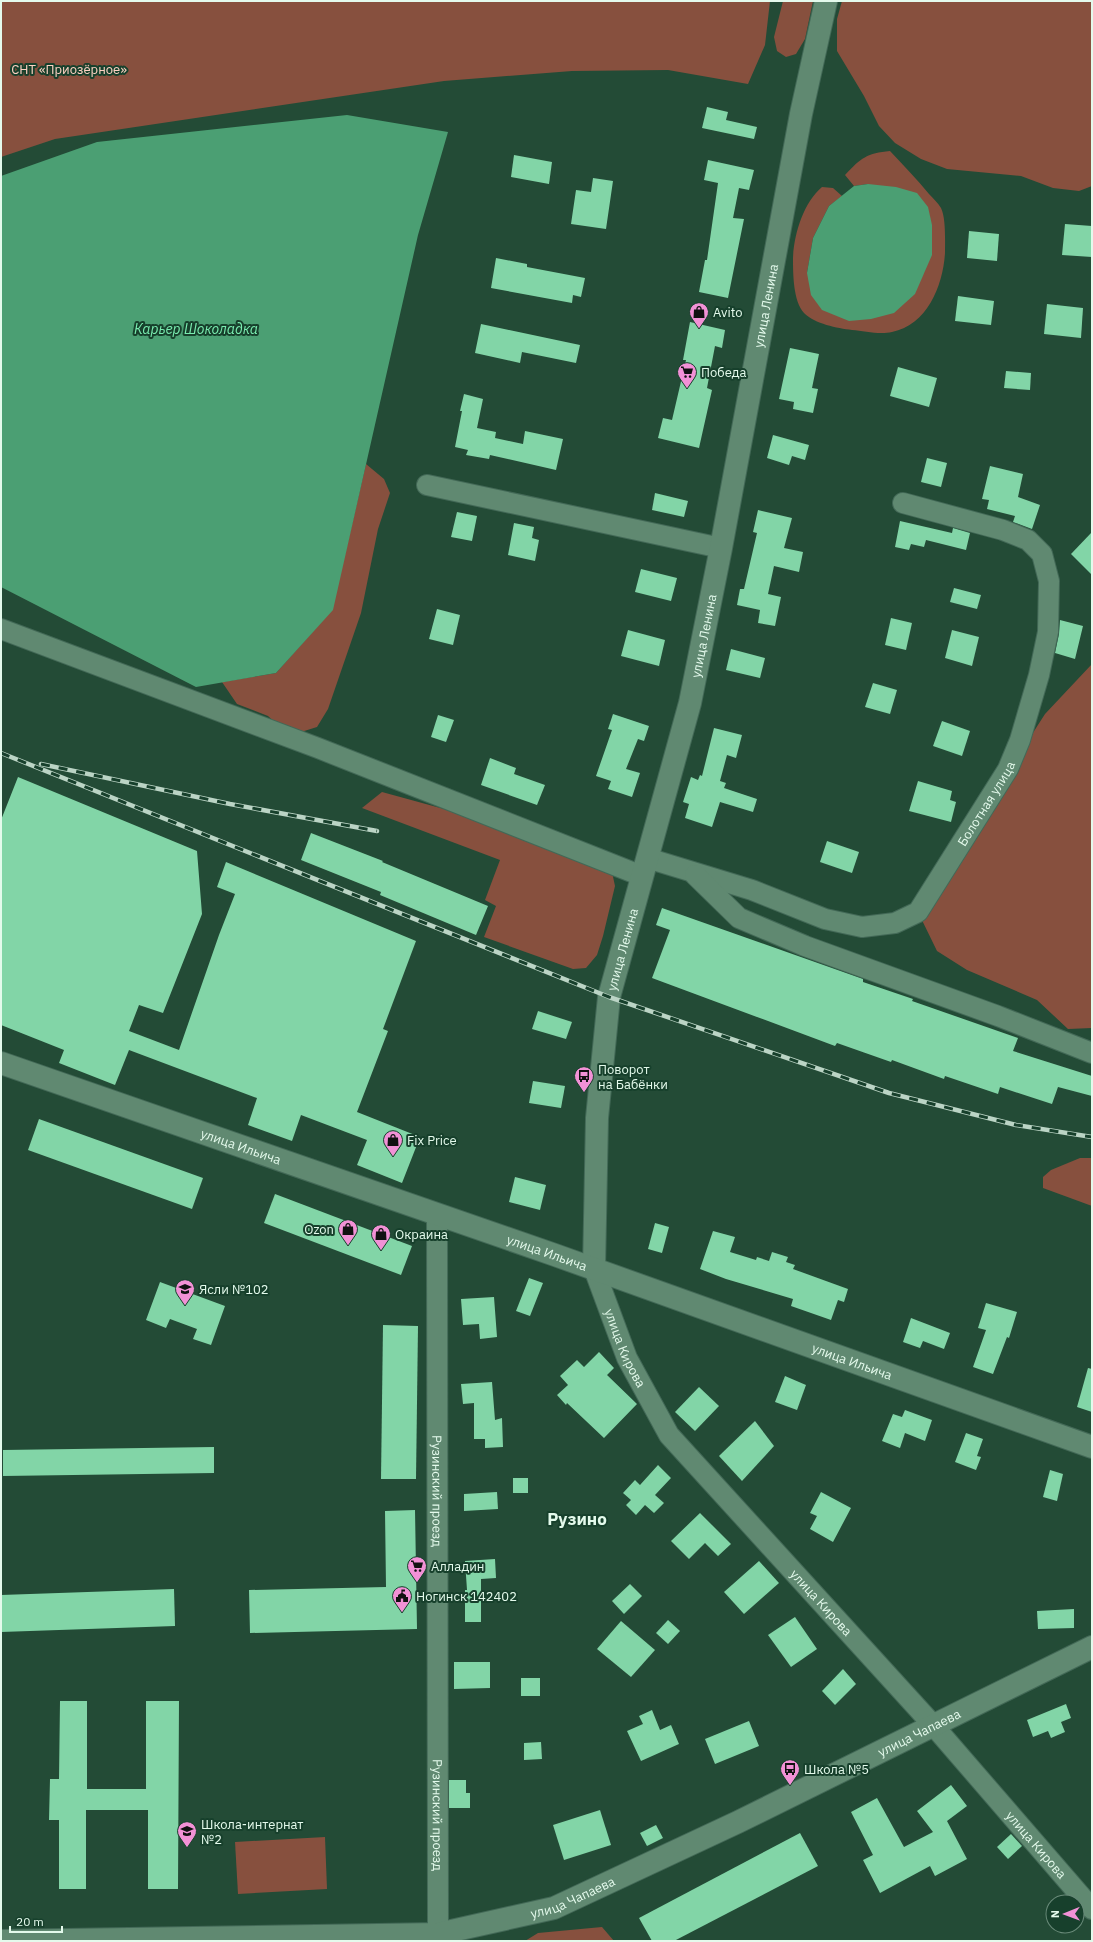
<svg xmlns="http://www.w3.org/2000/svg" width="1093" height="1942" font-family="'IBM Plex Sans',sans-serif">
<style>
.green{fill:#87503e}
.water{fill:#4b9f73}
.building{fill:#82d5a7}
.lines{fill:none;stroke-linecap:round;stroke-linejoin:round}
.minor-casing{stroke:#436957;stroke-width:22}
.tertiary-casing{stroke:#436957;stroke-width:24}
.secondary-casing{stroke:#436957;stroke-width:24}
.minor{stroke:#608971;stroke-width:20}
.tertiary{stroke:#608971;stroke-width:22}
.secondary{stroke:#608971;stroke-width:22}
.rail-casing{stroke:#bbd4c5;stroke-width:4.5}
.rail{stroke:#17402c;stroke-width:3;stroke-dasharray:9;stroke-linecap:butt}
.labels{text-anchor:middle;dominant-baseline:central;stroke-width:4;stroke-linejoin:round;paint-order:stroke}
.park-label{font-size:13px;fill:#fed2c3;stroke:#17402c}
.street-label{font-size:13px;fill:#e4faec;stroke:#17402c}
.poi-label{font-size:13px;fill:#e4faec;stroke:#17402c;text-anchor:start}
.water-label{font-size:14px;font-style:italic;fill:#7aecb0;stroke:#17402c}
.district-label{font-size:17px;font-weight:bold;fill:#e4faec;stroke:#17402c}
</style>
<rect width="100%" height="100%" fill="#234b36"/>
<g class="green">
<polygon points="1,1 770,1 765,45 748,84 668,70 572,71 444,81 55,139 1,157"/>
<polygon points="783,1 813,1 805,39 796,54 786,57 777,51 774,37"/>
<polygon points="842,1 1092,1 1092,186 1079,191 1053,188 1021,176 947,169 921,159 895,143 879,126 864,96 837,51 837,19"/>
<path d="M890 151C903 165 917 179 929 194 933 198 938 203 941 208 946 218 945 241 945 253 943 286 927 325 892 332 880 335 864 331 852 330 837 328 815 324 804 313 793 301 793 273 793 258 794 233 804 202 822 187L833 188 842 196 829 206 813 238 807 273 868 184 854 186 845 175C861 158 867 153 890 151Z"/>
<polygon points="366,464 384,479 390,493 378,529 361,613 328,709 317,727 301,732 280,727 268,716 237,704 222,682 276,673 332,610"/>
<polygon points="1092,664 1092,1028 1068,1029 1037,1000 967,970 937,951 918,912 1045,714"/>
<polygon points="382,792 444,809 612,872 615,886 603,936 597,955 586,968 573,969 484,937 496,906 485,900 500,860 362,808"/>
<polygon points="1080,1158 1092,1158 1092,1206 1043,1188 1043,1177 1051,1170"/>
<polygon points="325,1837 327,1889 238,1894 235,1842"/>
<polygon points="602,1927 614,1941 525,1941 538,1933"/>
</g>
<g class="water">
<polygon points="347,115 448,132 418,235 333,610 276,673 196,687 1,587 1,176 97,142"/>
<polygon points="868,184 896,187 917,193 928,207 932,225 932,255 915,294 894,313 871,319 849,321 822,310 811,295 807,273 813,238 829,206 854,186"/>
</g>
<g class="building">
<polygon points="707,107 728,112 726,120 757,127 754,139 702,128"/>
<polygon points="514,155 552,162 549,184 511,177"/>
<polygon points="708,160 754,170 749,190 739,188 733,218 744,219 728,298 699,292 705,260 707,260 718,183 704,180"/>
<polygon points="593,178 613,181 606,229 571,224 576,190 591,192"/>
<polygon points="1065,224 1092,226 1092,257 1062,255"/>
<polygon points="969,231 999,234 997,261 967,258"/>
<polygon points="496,258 527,264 527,267 585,278 581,297 573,295 572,303 491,288"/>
<polygon points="958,296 994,301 991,325 955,321"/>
<polygon points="1047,304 1083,308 1081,338 1044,334"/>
<polygon points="690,322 725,330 722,348 715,346 707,388 712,390 699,448 658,438 663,418 672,420 686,360 683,360"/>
<polygon points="481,324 580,345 576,363 522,352 520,363 475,353"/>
<polygon points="790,348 819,354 812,388 818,389 813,413 793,409 794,402 779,399"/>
<polygon points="898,367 937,378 929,407 890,396"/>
<polygon points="1006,371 1031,373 1030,390 1004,388"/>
<polygon points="464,394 483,399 477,428 496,432 495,438 523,444 525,431 563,439 556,470 490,455 489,459 466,455 468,450 455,447 462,411 460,411"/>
<polygon points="773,435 809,445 805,460 792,456 789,465 767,458"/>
<polygon points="927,458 947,463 941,487 921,482"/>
<polygon points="990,466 1023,474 1018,497 1040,505 1032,529 1013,522 1015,516 987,509 989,500 982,499"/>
<polygon points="655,493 688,501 684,517 652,510"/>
<polygon points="758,510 792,518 784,548 803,552 799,572 774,566 768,594 781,597 775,626 758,623 760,610 737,605 740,589 744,589 757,533 753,532"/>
<polygon points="457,512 477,516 472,541 451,537"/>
<polygon points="900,521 952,533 953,528 970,533 966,550 926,540 924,547 911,544 909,550 895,547"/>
<polygon points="514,523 534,527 532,538 539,540 535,561 508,555"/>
<polygon points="1092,532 1092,575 1071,554"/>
<polygon points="641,569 677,578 671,601 635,592"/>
<polygon points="954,588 981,595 977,609 950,602"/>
<polygon points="437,609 460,615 453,645 429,639"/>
<polygon points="891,618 912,623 906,650 885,645"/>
<polygon points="1060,620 1083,626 1075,659 1055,653 1059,634"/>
<polygon points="628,630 665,640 659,666 621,656"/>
<polygon points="952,630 979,637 972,666 945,658"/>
<polygon points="731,649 765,658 760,678 726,670"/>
<polygon points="873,683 897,690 890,714 865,707"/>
<polygon points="613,714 649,726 644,741 638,739 626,769 640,773 632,797 608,789 611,781 596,776 612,730 608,729"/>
<polygon points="438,715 454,720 446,742 431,737"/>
<polygon points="942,721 970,731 962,756 933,746"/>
<polygon points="714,728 742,735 736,758 727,755 720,781 726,783 724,788 757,799 753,812 720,802 712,827 685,818 689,804 683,802 691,777 698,780 700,775 702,776"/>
<polygon points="490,758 516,768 514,774 545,785 537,805 481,785"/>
<polygon points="18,777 197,851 202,914 163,1013 139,1005 129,1031 179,1050 219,935 235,894 217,887 226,862 416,941 383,1029 388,1031 357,1112 420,1137 402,1183 357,1165 367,1140 301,1115 292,1141 248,1125 257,1098 129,1050 115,1085 59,1063 64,1050 1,1025 1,820"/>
<polygon points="918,781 952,791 950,800 956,802 951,822 909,811"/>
<polygon points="311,833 383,861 382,862 488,906 476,935 380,895 381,892 301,860"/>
<polygon points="827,841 859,852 852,873 820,862"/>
<polygon points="662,908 863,979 863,982 913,999 912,1001 1018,1038 1013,1051 1092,1076 1092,1096 1058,1087 1052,1104 1000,1087 998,1094 945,1076 944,1079 892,1060 891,1062 837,1043 835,1046 652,978 670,930 656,925"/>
<polygon points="538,1011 572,1022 566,1039 532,1029"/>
<polygon points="533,1081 565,1086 561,1108 529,1103"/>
<polygon points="39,1119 203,1178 192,1209 28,1150"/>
<polygon points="515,1177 546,1185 540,1210 509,1202"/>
<polygon points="275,1194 412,1246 401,1275 264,1223"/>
<polygon points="655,1223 669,1227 662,1253 648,1249"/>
<polygon points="713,1231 735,1237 730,1252 756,1260 757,1257 769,1261 772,1252 788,1257 786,1262 795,1265 793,1269 848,1289 844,1302 838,1300 831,1320 791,1306 793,1299 726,1279 700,1269"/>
<polygon points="529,1278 543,1283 530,1316 516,1311"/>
<polygon points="160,1282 225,1306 211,1345 193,1339 197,1329 170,1319 166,1328 146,1320"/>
<polygon points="494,1297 497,1337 480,1339 479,1324 463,1325 461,1299"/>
<polygon points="986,1303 1017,1312 1009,1338 1007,1337 993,1374 973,1367 986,1330 978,1328"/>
<polygon points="911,1318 950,1333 944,1349 923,1341 920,1348 903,1342"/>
<polygon points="383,1325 418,1326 416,1479 381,1479"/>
<polygon points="599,1352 614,1368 607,1375 637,1404 604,1438 567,1403 566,1405 557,1395 568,1385 560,1376 577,1360 584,1367"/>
<polygon points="1088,1368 1092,1369 1092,1412 1077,1407"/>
<polygon points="785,1376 806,1385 797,1410 775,1402"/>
<polygon points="492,1382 495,1420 502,1418 503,1447 485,1448 485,1439 474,1439 474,1403 463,1404 461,1384"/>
<polygon points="699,1387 719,1406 695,1431 675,1412"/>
<polygon points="905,1410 932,1420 925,1441 905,1433 900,1448 882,1441 893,1414 902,1417"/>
<polygon points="755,1421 774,1446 742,1481 719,1456"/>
<polygon points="966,1433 983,1439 977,1456 981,1457 976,1470 955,1462"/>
<polygon points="214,1447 214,1473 3,1476 3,1450"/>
<polygon points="658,1465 671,1478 655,1495 664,1503 654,1513 645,1505 636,1515 626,1505 631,1500 623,1493 635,1480 640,1485"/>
<polygon points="1050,1470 1063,1474 1057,1501 1043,1497"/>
<rect x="513" y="1478" width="15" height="15"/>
<polygon points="497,1492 498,1509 464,1511 464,1494"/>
<polygon points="821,1492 851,1508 833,1542 810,1529 817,1516 810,1513"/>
<polygon points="415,1510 417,1629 250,1633 249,1590 386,1587 385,1511"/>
<polygon points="700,1513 731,1544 718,1556 705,1543 689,1559 671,1541"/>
<polygon points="495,1559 496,1578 481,1579 481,1622 465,1622 465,1590 467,1590 465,1561"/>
<polygon points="759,1561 779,1583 744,1614 724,1592"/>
<polygon points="630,1584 642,1596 624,1614 612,1601"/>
<polygon points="174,1589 175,1626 1,1632 1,1595"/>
<polygon points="1074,1609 1074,1628 1038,1629 1037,1611"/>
<polygon points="795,1617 817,1649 791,1667 768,1635"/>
<polygon points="668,1620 680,1631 668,1644 656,1633"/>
<polygon points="621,1621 655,1650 631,1677 597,1649"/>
<polygon points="454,1662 490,1662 490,1688 454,1689"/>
<polygon points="843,1669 856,1684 835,1705 822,1691"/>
<rect x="521" y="1678" width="19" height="18"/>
<polygon points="60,1701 87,1701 87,1789 146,1789 146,1701 179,1701 178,1889 148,1889 148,1810 86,1810 86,1889 59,1889 59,1820 49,1820 50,1779 59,1779"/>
<polygon points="1066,1704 1071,1718 1061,1722 1065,1732 1051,1738 1048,1731 1033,1737 1027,1720"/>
<polygon points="652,1710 660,1730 671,1725 679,1744 641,1761 627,1731 643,1724 639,1716"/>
<polygon points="749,1721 759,1746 715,1764 705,1739"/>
<polygon points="541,1742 542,1759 524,1760 524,1743"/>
<polygon points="449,1780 466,1780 466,1793 470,1793 470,1808 449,1808"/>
<polygon points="951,1785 967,1806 947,1821 967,1859 935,1876 930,1866 880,1893 863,1860 873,1855 851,1812 877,1798 904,1847 933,1832 917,1811"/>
<polygon points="600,1810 611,1845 564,1860 553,1825"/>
<polygon points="656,1825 663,1838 647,1846 640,1833"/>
<polygon points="800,1833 818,1866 674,1941 652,1941 639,1918"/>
<polygon points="1011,1834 1022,1846 1008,1859 997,1847"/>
</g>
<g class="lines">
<g class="minor-casing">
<g id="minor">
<polyline points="427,485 721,548"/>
<polyline points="1,629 318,748 642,876"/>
<path id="s1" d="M647 858 752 890 825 919 862 927 895 923 918 912 1008 769 1020 740 1039 675 1048 632 1049 581 1042 554 1028 540 1003 530 903 503"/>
<polyline points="695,875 739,918 805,946 998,1016 1092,1053"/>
<path id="s2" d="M437 1215 438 1934"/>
<path id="s3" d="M594 1269 627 1358 669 1435 933 1725 1092 1909"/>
</g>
</g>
<g class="tertiary-casing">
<g id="tertiary">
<path id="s4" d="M594 1269 597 1118 609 997 690 703 721 548 801 114 826 1"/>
<path id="s5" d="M1 1941 438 1934 554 1908 738 1822 1092 1647"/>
</g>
</g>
<g class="secondary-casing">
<g id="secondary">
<path id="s6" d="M1 1063 555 1255 1092 1447"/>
</g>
</g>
<use href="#minor" class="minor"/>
<use href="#tertiary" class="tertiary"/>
<use href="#secondary" class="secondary"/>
<g class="rail-casing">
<g id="rail">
<polyline points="1,753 609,997 889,1093 1016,1125 1092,1137"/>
<polyline points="41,764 230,804 377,831"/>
</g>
</g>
<use href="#rail" class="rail"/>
</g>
<defs>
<g id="shop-pin" transform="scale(1)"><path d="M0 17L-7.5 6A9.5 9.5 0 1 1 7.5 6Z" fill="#f291d6" stroke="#17402c"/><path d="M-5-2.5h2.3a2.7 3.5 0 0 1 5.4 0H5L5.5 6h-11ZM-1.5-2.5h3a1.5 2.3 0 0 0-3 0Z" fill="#111"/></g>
<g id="supermarket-pin" transform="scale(1)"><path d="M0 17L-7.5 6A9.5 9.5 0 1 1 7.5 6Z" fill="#f291d6" stroke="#17402c"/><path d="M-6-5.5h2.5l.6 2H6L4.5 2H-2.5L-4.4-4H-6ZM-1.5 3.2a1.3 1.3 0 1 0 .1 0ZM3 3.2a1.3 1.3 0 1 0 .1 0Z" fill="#111"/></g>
<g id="bus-pin" transform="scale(1)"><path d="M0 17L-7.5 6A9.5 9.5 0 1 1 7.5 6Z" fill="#f291d6" stroke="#17402c"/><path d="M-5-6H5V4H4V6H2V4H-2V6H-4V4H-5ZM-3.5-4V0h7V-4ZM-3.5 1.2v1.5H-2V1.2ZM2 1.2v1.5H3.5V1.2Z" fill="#111"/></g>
<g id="school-pin" transform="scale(1)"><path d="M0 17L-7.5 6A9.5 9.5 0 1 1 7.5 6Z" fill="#f291d6" stroke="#17402c"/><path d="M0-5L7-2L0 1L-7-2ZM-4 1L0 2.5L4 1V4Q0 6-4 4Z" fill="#111"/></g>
<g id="civic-pin" transform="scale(1)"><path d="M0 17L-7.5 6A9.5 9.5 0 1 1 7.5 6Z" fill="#f291d6" stroke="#17402c"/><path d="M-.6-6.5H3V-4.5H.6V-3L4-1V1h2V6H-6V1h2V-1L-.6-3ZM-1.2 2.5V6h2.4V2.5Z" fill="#111"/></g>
</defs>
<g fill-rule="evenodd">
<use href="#shop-pin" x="699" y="312"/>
<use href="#supermarket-pin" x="687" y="372"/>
<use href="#bus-pin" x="584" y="1076"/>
<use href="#shop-pin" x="393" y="1140"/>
<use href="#shop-pin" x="348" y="1229"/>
<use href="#shop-pin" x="381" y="1234"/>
<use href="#school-pin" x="185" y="1289"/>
<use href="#supermarket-pin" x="417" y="1566"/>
<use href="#civic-pin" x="402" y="1596"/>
<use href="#bus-pin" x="790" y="1769"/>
<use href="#school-pin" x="187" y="1831"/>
</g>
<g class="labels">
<g class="park-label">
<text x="69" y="69">СНТ «Приозёрное»</text>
</g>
<g class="street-label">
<text stroke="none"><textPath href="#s4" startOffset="982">улица Ленина</textPath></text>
<text stroke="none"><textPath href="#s4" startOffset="646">улица Ленина</textPath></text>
<text stroke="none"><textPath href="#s1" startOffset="413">Болотная улица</textPath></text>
<text stroke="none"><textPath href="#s4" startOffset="322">улица Ленина</textPath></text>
<text stroke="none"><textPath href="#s6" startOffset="254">улица Ильича</textPath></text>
<text stroke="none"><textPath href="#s6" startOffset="578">улица Ильича</textPath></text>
<text stroke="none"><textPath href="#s3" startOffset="85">улица Кирова</textPath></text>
<text stroke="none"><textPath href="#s6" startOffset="902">улица Ильича</textPath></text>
<text stroke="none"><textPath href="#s2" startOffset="276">Рузинский проезд</textPath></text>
<text stroke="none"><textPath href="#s3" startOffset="409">улица Кирова</textPath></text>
<text stroke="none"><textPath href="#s5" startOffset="961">улица Чапаева</textPath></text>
<text stroke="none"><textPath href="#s2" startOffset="600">Рузинский проезд</textPath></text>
<text stroke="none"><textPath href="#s3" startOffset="733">улица Кирова</textPath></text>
<text stroke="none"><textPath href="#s5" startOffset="577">улица Чапаева</textPath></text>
</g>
<g class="poi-label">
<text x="713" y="312">Avito</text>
<text x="701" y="372">Победа</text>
<text x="598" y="1069">Поворот<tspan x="598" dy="15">на Бабёнки</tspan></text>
<text x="407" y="1140">Fix Price</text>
<text x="334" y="1229" text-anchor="end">Ozon</text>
<text x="395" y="1234">Окраина</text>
<text x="199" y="1289">Ясли №102</text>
<text x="431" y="1566">Алладин</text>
<text x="416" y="1596">Ногинск 142402</text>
<text x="804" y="1769">Школа №5</text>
<text x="201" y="1824">Школа-интернат<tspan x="201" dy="15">№2</tspan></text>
</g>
<g class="water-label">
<text x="196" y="329">Карьер Шоколадка</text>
</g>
<g class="district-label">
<text x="577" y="1519">Рузино</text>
</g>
</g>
<rect width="1093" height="1942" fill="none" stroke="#e4faec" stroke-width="4"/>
<g transform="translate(1065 1914) rotate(269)"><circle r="19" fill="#17402c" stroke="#698a79"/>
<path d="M0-3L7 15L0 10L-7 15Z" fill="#f291d6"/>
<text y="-6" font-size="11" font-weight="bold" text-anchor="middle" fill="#e4faec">N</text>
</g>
<path d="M10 1926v6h52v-6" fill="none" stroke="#e4faec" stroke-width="2"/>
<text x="16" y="1926" font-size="12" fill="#e4faec" stroke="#17402c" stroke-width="3" paint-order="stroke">20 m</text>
</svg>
